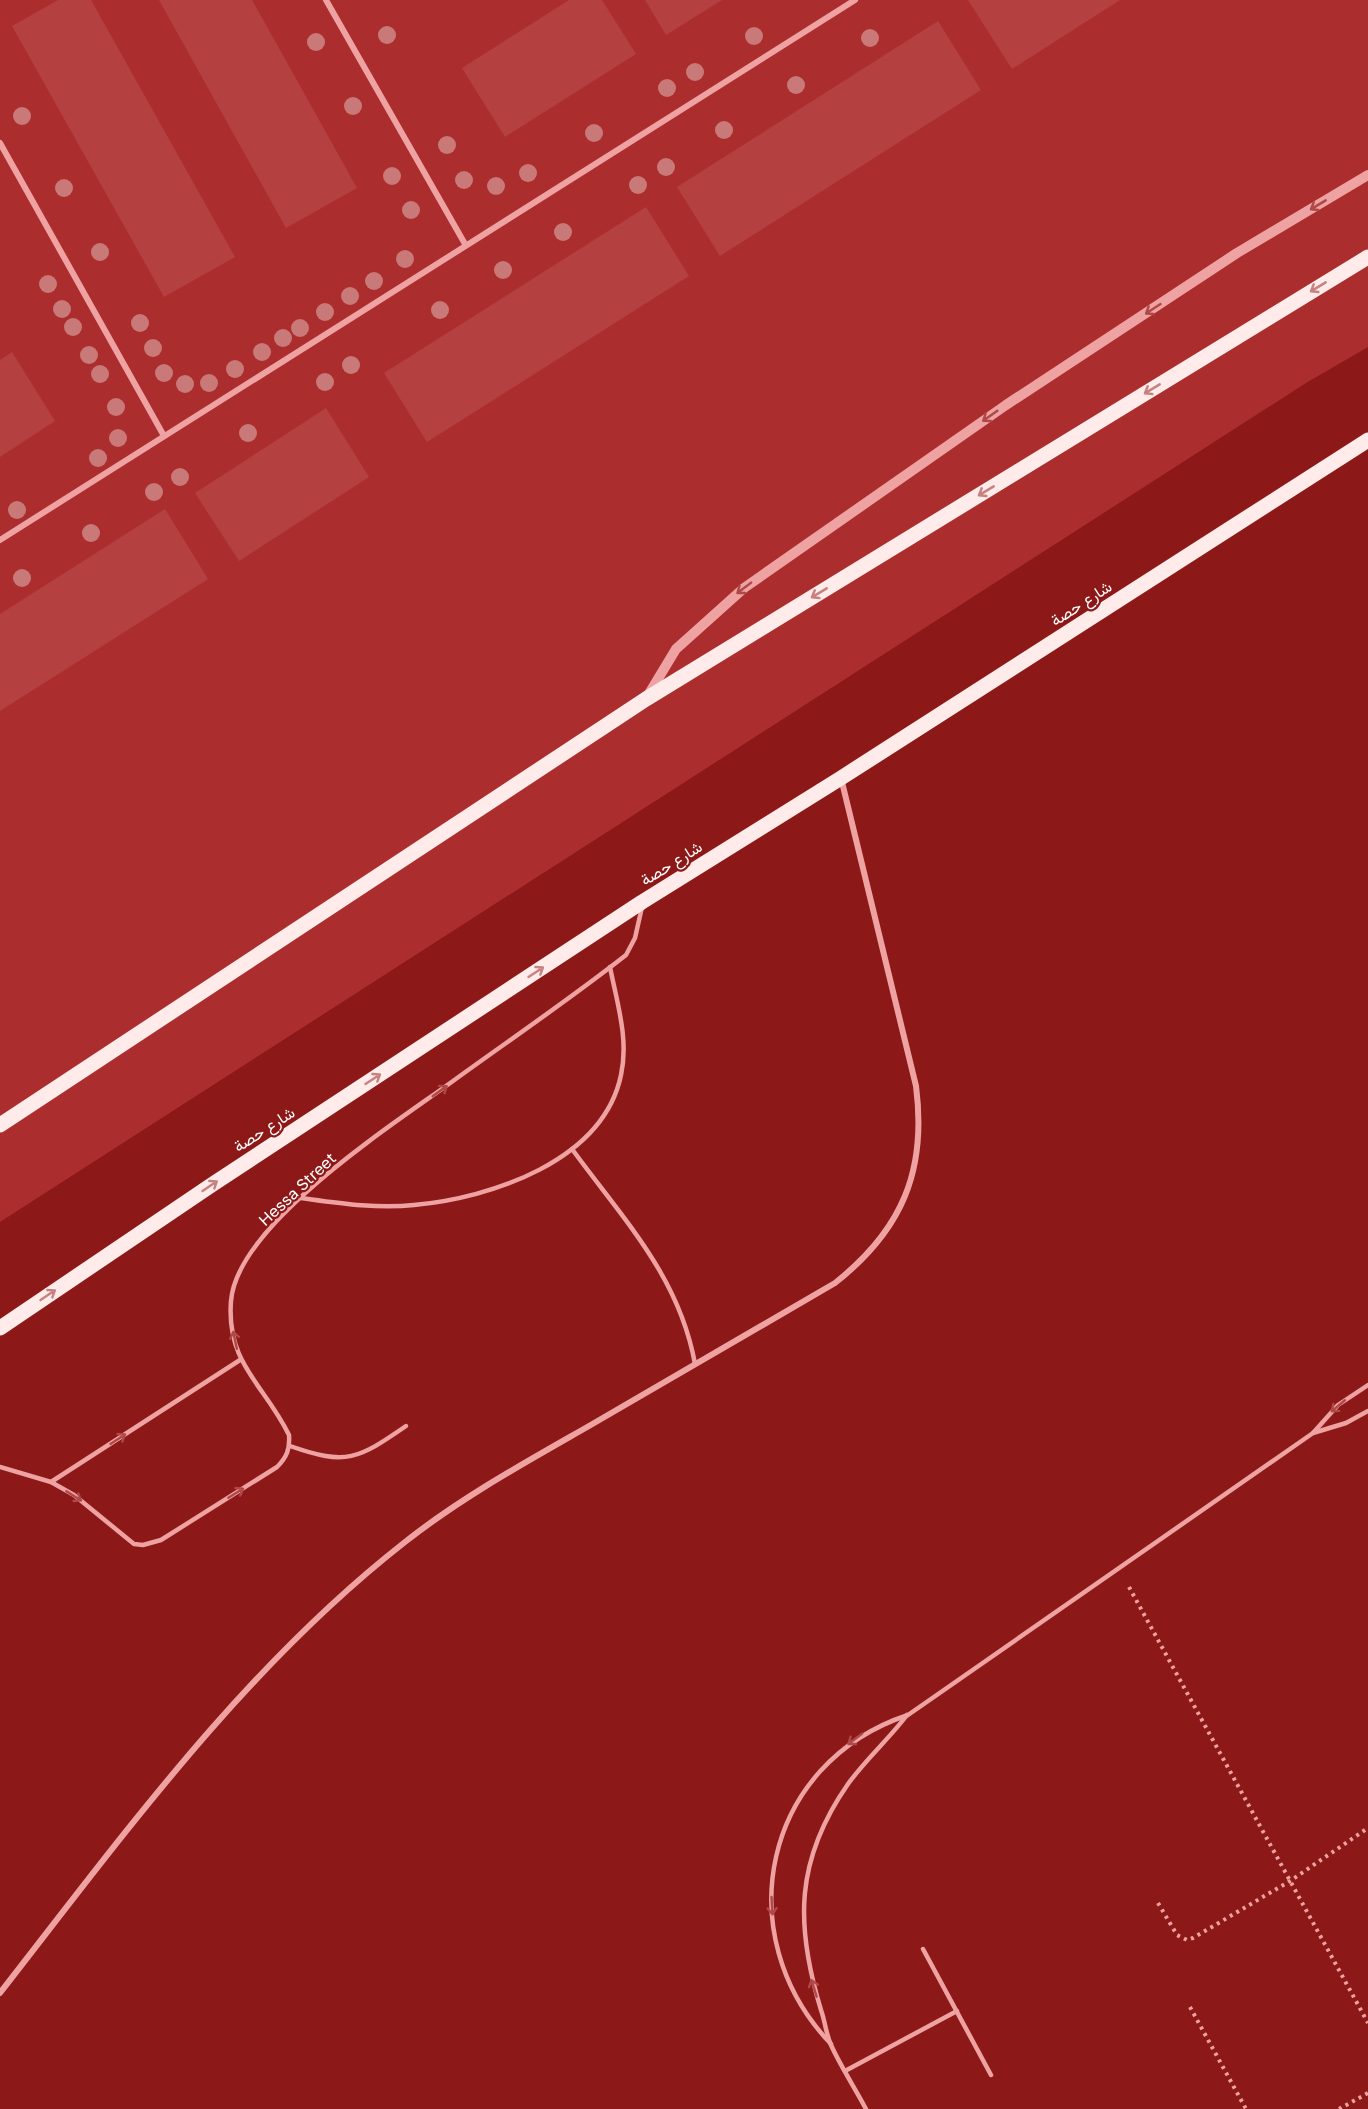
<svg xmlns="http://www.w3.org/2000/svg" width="1368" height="2109" font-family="'Golos Text',Vazirmatn,sans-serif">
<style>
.green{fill:#ac2d2e}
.building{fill:#b54040}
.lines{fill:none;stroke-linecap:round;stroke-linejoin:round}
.path{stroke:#efa2a2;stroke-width:4;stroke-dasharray:3 4.5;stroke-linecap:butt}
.service{stroke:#efa2a2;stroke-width:4.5}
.minor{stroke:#efa2a2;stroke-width:6}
.tertiary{stroke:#efa2a2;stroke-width:10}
.primary{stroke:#ffebe9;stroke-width:15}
.tree{fill:#c87978}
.oneway{stroke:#af4848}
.oneway2{stroke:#c68280}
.labels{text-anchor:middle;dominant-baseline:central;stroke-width:4.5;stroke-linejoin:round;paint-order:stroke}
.street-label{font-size:16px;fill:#fff;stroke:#8c1817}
</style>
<rect width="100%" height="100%" fill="#8c1817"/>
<polygon class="green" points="0,0 1368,0 1368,347 1306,383 0,1222"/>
<g class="building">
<polygon points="58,0 91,0 235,257 164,297 12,26"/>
<polygon points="159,0 252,0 357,188 286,228"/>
<polygon points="569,0 602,0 636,54 505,137 462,68"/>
<polygon points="645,0 722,0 666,35"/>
<polygon points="968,0 1120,0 1012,69"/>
<polygon points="938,21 981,90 720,256 677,187"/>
<polygon points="646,207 689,276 427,442 384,373"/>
<polygon points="12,352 55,421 0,457 0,360"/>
<polygon points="326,408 369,477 239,561 195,493"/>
<polygon points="165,509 208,579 0,711 0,614"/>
</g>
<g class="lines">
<g class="path">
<polyline points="1129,1587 1368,2023"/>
<polyline points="1158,1903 1177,1935 1187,1940 1193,1938 1290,1881 1368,1828"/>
<polyline points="1190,2007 1246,2109"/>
<polyline points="1339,2109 1368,2093"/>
</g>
<g class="service">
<path d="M572 1149C623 1219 679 1276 695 1364"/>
<path d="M301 1198C338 1203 376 1209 414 1205 491 1198 603 1161 621 1075 629 1039 617 1003 610 967"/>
<polyline points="1313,1433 1346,1423 1368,1411"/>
<path d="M290 1446C347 1466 358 1459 406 1426"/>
<path d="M0 1467 51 1482 74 1495 134 1544 143 1545 161 1540 277 1467C287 1457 290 1449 289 1435 265 1385 226 1364 231 1301 237 1224 394 1124 453 1081 511 1039 570 999 626 955L635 938 642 907"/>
<polyline points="51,1482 240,1360"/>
<polyline points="923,1949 991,2075"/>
<path d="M831 2044C727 1935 763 1763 908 1715L1313 1433 1338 1405 1368 1385"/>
<polyline points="845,2071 957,2011"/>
<path d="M866 2109C855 2088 841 2067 831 2045 826 2034 825 2021 821 2010 795 1925 795 1860 848 1784 865 1760 889 1739 907 1715"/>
</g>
<g class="minor">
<polyline points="326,0 465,244"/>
<polyline points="0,143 164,436"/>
<polyline points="0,540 855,0"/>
<path d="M0 1993C124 1834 245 1667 405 1542 462 1497 526 1462 589 1426 671 1378 753 1330 835 1283 902 1230 927 1171 916 1086L841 778"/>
</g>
<polyline class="tertiary" points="647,697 676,649 744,588 1006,405 1237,253 1368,175"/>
<g class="primary">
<polyline points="0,1125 646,699 1368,257"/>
<polyline points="0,1328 213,1184 642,902 841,778 1368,440"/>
</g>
</g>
<g class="tree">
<circle cx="387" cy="35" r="9"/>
<circle cx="754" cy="36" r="9"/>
<circle cx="870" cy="38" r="9"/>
<circle cx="316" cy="42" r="9"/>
<circle cx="695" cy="72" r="9"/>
<circle cx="796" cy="85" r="9"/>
<circle cx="667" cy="88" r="9"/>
<circle cx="353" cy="106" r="9"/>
<circle cx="22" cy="116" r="9"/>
<circle cx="724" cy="130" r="9"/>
<circle cx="594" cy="133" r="9"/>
<circle cx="447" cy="145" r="9"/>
<circle cx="666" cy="167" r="9"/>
<circle cx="528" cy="173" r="9"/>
<circle cx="392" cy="176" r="9"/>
<circle cx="464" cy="180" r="9"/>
<circle cx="638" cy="185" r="9"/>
<circle cx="496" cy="186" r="9"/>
<circle cx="64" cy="188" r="9"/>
<circle cx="411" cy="210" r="9"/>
<circle cx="563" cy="232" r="9"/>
<circle cx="100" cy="252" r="9"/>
<circle cx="405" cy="259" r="9"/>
<circle cx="503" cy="270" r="9"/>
<circle cx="374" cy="281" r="9"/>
<circle cx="48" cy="284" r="9"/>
<circle cx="350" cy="296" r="9"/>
<circle cx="62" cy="309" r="9"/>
<circle cx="440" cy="310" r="9"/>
<circle cx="325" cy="312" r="9"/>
<circle cx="140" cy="323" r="9"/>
<circle cx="73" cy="327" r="9"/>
<circle cx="300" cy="328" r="9"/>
<circle cx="283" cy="338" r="9"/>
<circle cx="153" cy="348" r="9"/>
<circle cx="262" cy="352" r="9"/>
<circle cx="89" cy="355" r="9"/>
<circle cx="351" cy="365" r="9"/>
<circle cx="235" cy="369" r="9"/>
<circle cx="164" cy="373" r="9"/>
<circle cx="100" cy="374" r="9"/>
<circle cx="325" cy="382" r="9"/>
<circle cx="209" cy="383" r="9"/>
<circle cx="185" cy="384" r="9"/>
<circle cx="116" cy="407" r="9"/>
<circle cx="248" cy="433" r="9"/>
<circle cx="118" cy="438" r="9"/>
<circle cx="98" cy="458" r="9"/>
<circle cx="180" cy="477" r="9"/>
<circle cx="154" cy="492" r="9"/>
<circle cx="17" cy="510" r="9"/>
<circle cx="91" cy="533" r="9"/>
<circle cx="22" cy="578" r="9"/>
</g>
<defs><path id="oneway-shaft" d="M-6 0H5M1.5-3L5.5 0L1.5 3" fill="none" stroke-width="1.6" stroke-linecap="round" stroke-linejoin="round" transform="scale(1.5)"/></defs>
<g class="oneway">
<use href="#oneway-shaft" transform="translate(1318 205) rotate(149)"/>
<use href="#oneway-shaft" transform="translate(1153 309) rotate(147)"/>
<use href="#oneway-shaft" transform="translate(990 416) rotate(145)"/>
<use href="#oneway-shaft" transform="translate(744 588) rotate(143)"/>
<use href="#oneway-shaft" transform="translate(440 1091) rotate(-36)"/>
<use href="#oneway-shaft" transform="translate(235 1340) rotate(-102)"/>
<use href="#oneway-shaft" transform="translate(1338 1406) rotate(140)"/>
<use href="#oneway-shaft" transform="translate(118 1439) rotate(-33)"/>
<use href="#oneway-shaft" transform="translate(236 1493) rotate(-32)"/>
<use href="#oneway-shaft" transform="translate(74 1496) rotate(32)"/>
<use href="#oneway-shaft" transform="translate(855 1739) rotate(143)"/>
<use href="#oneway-shaft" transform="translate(772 1906) rotate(87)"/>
<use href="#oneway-shaft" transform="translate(814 1988) rotate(-107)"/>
</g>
<g class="oneway2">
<use href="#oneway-shaft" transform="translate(1318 287) rotate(149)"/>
<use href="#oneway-shaft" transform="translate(1152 389) rotate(149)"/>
<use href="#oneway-shaft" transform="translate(986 491) rotate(149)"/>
<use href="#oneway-shaft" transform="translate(819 593) rotate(149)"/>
<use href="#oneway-shaft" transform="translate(536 972) rotate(-33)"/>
<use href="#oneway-shaft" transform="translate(373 1079) rotate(-33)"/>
<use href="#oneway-shaft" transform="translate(210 1186) rotate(-34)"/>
<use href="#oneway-shaft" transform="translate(48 1295) rotate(-34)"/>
</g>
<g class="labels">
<g class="street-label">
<text transform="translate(1081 603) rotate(-33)">شارع حصة</text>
<text transform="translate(671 863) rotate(-32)">شارع حصة</text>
<text transform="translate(264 1129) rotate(-33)">شارع حصة</text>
<text transform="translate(297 1189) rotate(-43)">Hessa Street</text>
</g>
</g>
</svg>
